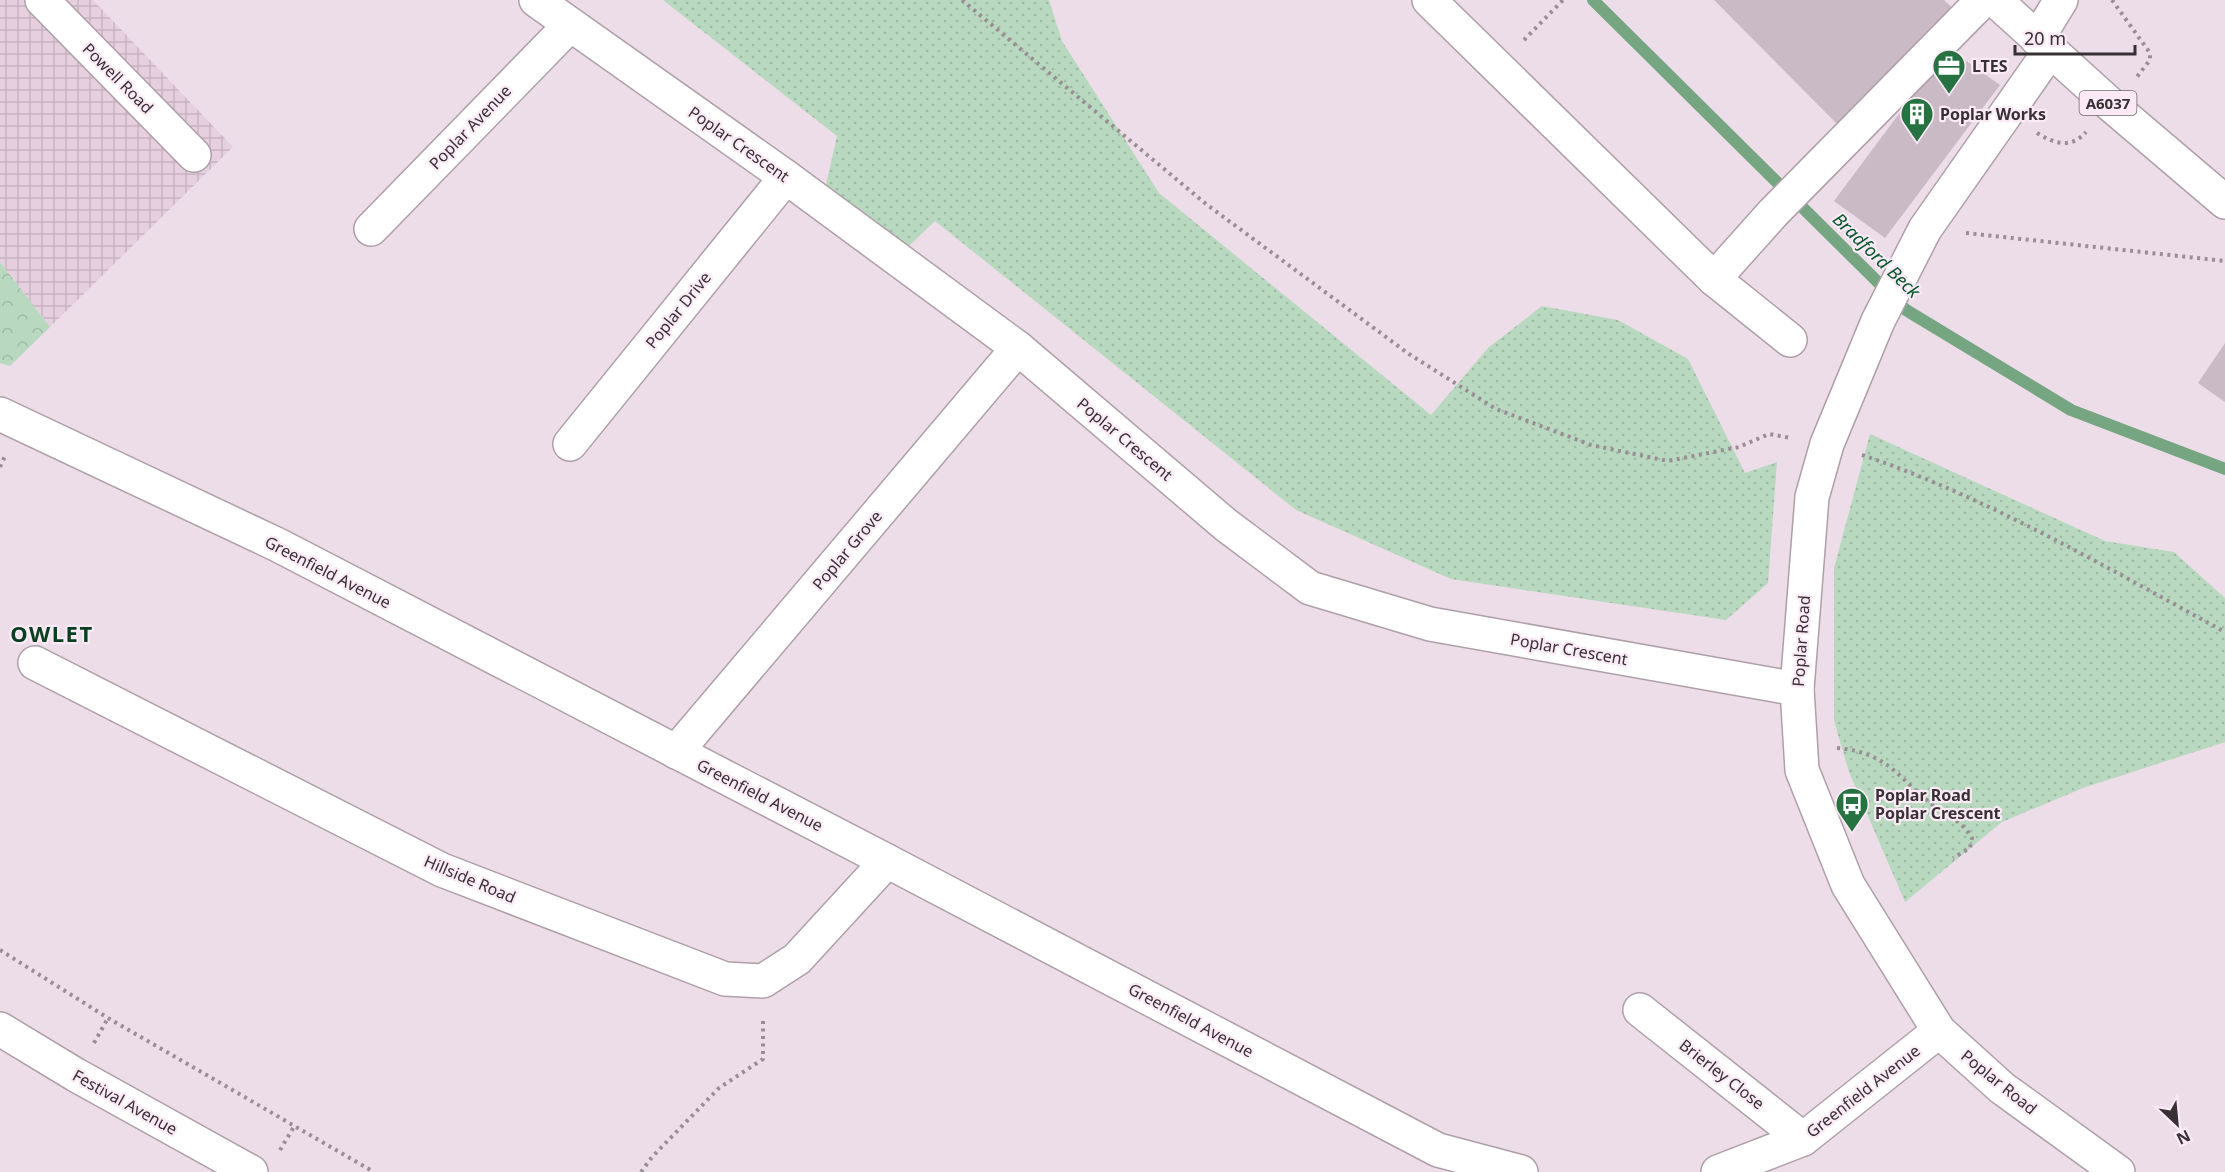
<svg xmlns="http://www.w3.org/2000/svg" width="2225" height="1172" font-family="'Noto Sans',sans-serif">
<style>
.industrial{fill:url(#industrial-grid)}
.green{fill:url(#green-dots)}
.forest{fill:url(#forest-crowns)}
.lines{fill:none;stroke-linecap:round;stroke-linejoin:round}
.stream{stroke:#76a582;stroke-width:12}
.building{fill:#cabac5}
.minor-casing{stroke:#ae9fa9;stroke-width:36}
.major-casing{stroke:#ae9fa9;stroke-width:36}
.path{stroke:#9a8e96;stroke-width:4;stroke-dasharray:3 4.5;stroke-linecap:butt}
.minor{stroke:#fff;stroke-width:33}
.major{stroke:#fff;stroke-width:33}
.labels{text-anchor:middle;dominant-baseline:central;stroke-width:4.5;stroke-linejoin:round;paint-order:stroke}
.shield{fill:#fbeaf5;stroke:#72686f;stroke-width:1.5}
.shield-label{font-size:15px;font-weight:bold;fill:#373035}
.poi-label{font-size:16px;font-weight:bold;fill:#373035;stroke:#fbeaf5;text-anchor:start}
.street-label{font-size:16px;fill:#373035;stroke:#fbeaf5}
.water-label{font-size:18px;font-style:italic;fill:#045629;stroke:#fbeaf5}
.district-label{font-size:22px;font-weight:bold;letter-spacing:1.5px;fill:#08401f;stroke:#fbeaf5}
</style>
<defs>
<pattern id="industrial-grid" width="8" height="8" patternUnits="userSpaceOnUse" patternTransform="scale(1.5)"><rect width="8" height="8" fill="#e6d0e0"/><path d="M0 4h8M4 0v8" fill="none" stroke="#c6b3c1"/></pattern>
<pattern id="green-dots" width="8" height="8" patternUnits="userSpaceOnUse" patternTransform="scale(1.5)"><rect width="8" height="8" fill="#b8d9bf"/><path d="M2 2h.1M6 6h.1" fill="none" stroke="#9fbba5" stroke-width="1.8" stroke-linecap="round"/></pattern>
<pattern id="forest-crowns" width="20" height="18" patternUnits="userSpaceOnUse" patternTransform="scale(1.5)"><rect width="20" height="18" fill="#b8d9bf"/><path d="M2 6a3 3 0 1 1 6 0M12 15a3 3 0 1 1 6 0" fill="none" stroke="#9fbba5"/></pattern>
</defs>
<rect width="100%" height="100%" fill="#eddde8"/>
<polygon class="industrial" points="0,0 93,0 233,147 50,327 0,262"/>
<g class="green">
<polygon points="663,0 1049,0 1062,41 1159,193 1431,415 1488,348 1542,306 1618,320 1688,359 1745,473 1777,462 1768,583 1726,620 1451,579 1296,510 935,221 908,247 826,185 837,136"/>
<polygon points="1870,434 2105,541 2174,552 2225,598 2225,742 2083,788 2002,822 1905,902 1849,772 1834,721 1834,568"/>
</g>
<polygon class="forest" points="0,262 50,327 10,366 0,363"/>
<g class="lines">
<polyline class="stream" points="1593,0 1906,310 2071,410 2225,469"/>
</g>
<g class="building">
<polygon points="1714,0 1944,0 1959,14 1846,133"/>
<polygon points="1948,48 2000,85 1885,238 1834,201"/>
<polygon points="2225,343 2225,402 2198,383"/>
</g>
<g class="lines">
<g class="minor-casing">
<g id="minor">
<polyline points="42,0 194,155"/>
<polyline points="536,0 786,177 1018,348 1226,525 1310,588 1430,624 1797,689"/>
<polyline points="1429,0 1714,279"/>
<polyline points="2037,39 2061,0"/>
<polyline points="2050,51 1925,229 1878,321 1827,444 1812,497 1797,689 1802,770 1848,885 1939,1031 2002,1088 2118,1172"/>
<polyline points="371,229 570,25"/>
<polyline points="1790,340 1714,279 1773,213 1983,0"/>
<polyline points="0,414 278,545 887,861 1438,1150 1521,1172"/>
<polyline points="570,444 786,177"/>
<polyline points="35,663 442,870 725,979 763,981 797,959 887,861"/>
<polyline points="676,752 1018,348"/>
<polyline points="1640,1010 1803,1139"/>
<polyline points="0,1029 76,1075 251,1172"/>
<polyline points="1718,1172 1803,1139 1939,1031"/>
</g>
</g>
<g class="major-casing">
<polyline id="major" points="1995,0 2111,105 2225,202"/>
</g>
<g class="path">
<polyline points="962,0 1206,204 1409,354 1496,409 1591,445 1668,461 1739,447 1769,434 1791,438"/>
<polyline points="2112,0 2150,53 2150,60 2136,78"/>
<polyline points="1524,40 1563,0"/>
<path d="M2037 133C2055 144 2071 149 2086 132"/>
<polyline points="1966,233 2225,261"/>
<path d="M1862 455C1987 497 2109 569 2225 632"/>
<polyline points="0,467 5,456"/>
<path d="M1837 748C1890 753 1897 778 1934 806 1950 818 1961 820 1972 838L1970 848 1953 858"/>
<polyline points="0,950 108,1018 374,1172"/>
<polyline points="94,1043 108,1018"/>
<polyline points="280,1150 295,1125"/>
<polyline points="641,1172 652,1157 719,1088 763,1059 763,1018"/>
</g>
<use href="#minor" class="minor"/>
<use href="#major" class="major"/>
</g>
<defs>
<g id="office-pin" transform="scale(1.725)"><path d="M0 17L-7.5 6A9.5 9.5 0 1 1 7.5 6Z" fill="#267241" stroke="#fbeaf5"/><path d="M-6-3h4V-5.5h4V-3h4V5H-6ZM-1-4.5V-3h2v-1.5ZM-6 0V1H6V0Z" fill="#fff"/></g>
<g id="building-pin" transform="scale(1.725)"><path d="M0 17L-7.5 6A9.5 9.5 0 1 1 7.5 6Z" fill="#267241" stroke="#fbeaf5"/><path d="M-4-6H4V6H1V3H-1V6H-4ZM-2.5-4.3h1.7v1.8h-1.7ZM.8-4.3h1.7v1.8H.8ZM-2.5-1h1.7V.8h-1.7ZM.8-1h1.7V.8H.8Z" fill="#fff"/></g>
<g id="bus-pin" transform="scale(1.725)"><path d="M0 17L-7.5 6A9.5 9.5 0 1 1 7.5 6Z" fill="#267241" stroke="#fbeaf5"/><path d="M-5-6H5V4H4V6H2V4H-2V6H-4V4H-5ZM-3.5-4V0h7V-4ZM-3.5 1.2v1.5H-2V1.2ZM2 1.2v1.5H3.5V1.2Z" fill="#fff"/></g>
</defs>
<g fill-rule="evenodd">
<use href="#office-pin" x="1949" y="66"/>
<use href="#building-pin" x="1917" y="114"/>
<use href="#bus-pin" x="1852" y="804"/>
</g>
<g class="labels">
<rect class="shield" x="2079.5" y="91" width="57" height="24" rx="4.5"/>
<g class="shield-label">
<text x="2108" y="103">A6037</text>
</g>
<g class="poi-label">
<text x="1972" y="66">LTES</text>
<text x="1940" y="114">Poplar Works</text>
<text x="1875" y="795">Poplar Road<tspan x="1875" dy="18">Poplar Crescent</tspan></text>
</g>
<g class="street-label">
<text transform="translate(118 78) rotate(45)">Powell Road</text>
<text transform="translate(470 127) rotate(-46)">Poplar Avenue</text>
<text transform="translate(739 144) rotate(35)">Poplar Crescent</text>
<text transform="translate(678 310) rotate(-51)">Poplar Drive</text>
<text transform="translate(1125 439) rotate(40)">Poplar Crescent</text>
<text transform="translate(847 550) rotate(-50)">Poplar Grove</text>
<text transform="translate(328 572) rotate(27)">Greenfield Avenue</text>
<text transform="translate(1801 641) rotate(-86)">Poplar Road</text>
<text transform="translate(1569 649) rotate(10)">Poplar Crescent</text>
<text transform="translate(760 795) rotate(27)">Greenfield Avenue</text>
<text transform="translate(470 879) rotate(23)">Hillside Road</text>
<text transform="translate(1191 1020) rotate(28)">Greenfield Avenue</text>
<text transform="translate(1722 1074) rotate(38)">Brierley Close</text>
<text transform="translate(1999 1082) rotate(39)">Poplar Road</text>
<text transform="translate(1863 1091) rotate(-38)">Greenfield Avenue</text>
<text transform="translate(125 1102) rotate(29)">Festival Avenue</text>
</g>
<g class="water-label">
<text transform="translate(1877 255) rotate(44)">Bradford Beck</text>
</g>
<g class="district-label">
<text x="52" y="633">OWLET</text>
</g>
</g>
<g transform="translate(2177 1124) rotate(154)" stroke="#fbeaf5" stroke-width="4.5" paint-order="stroke">
<path d="M0-4.5L10 22L0 15L-10 22Z" fill="#373035"/>
<text y="-9" font-size="16" font-weight="bold" text-anchor="middle" fill="#373035">N</text>
</g>
<path d="M2015 45v9h120v-9" fill="none" stroke="#373035" stroke-width="3"/>
<text x="2024" y="45" font-size="18" fill="#373035" stroke="#fbeaf5" stroke-width="4.5" paint-order="stroke">20 m</text>
</svg>
